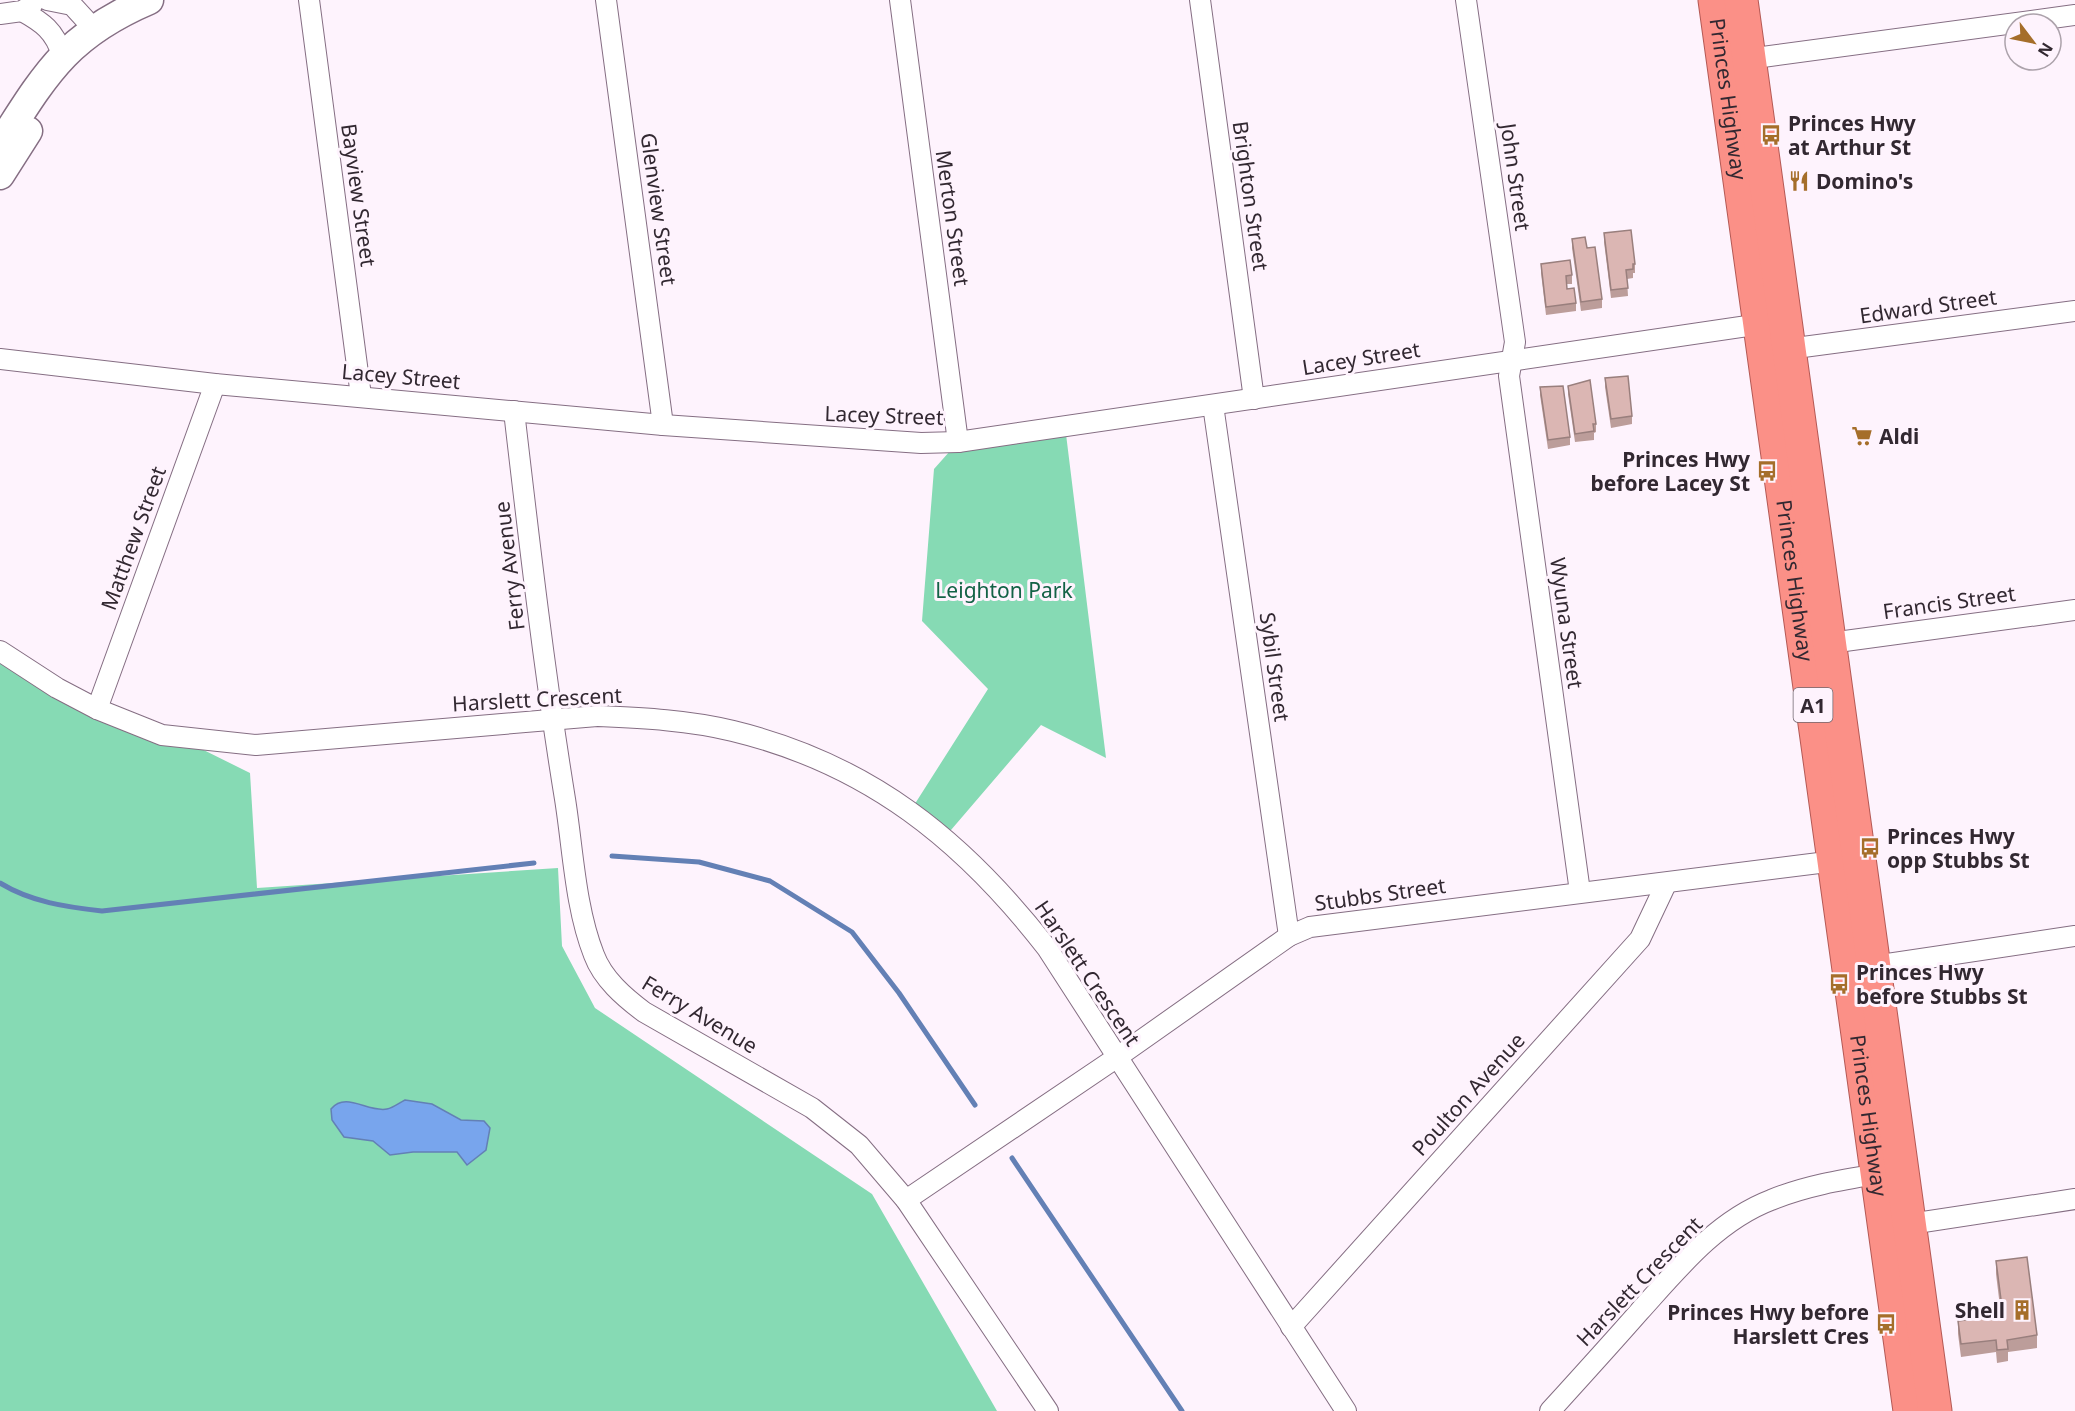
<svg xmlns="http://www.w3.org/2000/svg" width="2075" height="1411" font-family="'Noto Sans',sans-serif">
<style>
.green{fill:#86dab4}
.water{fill:#78a5ed;stroke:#6380b5;stroke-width:1.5}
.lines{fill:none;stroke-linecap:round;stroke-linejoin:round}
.stream{stroke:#6380b5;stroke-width:5}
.minor-casing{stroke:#856e83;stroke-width:22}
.secondary-casing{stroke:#856e83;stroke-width:31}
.trunk-casing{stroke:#b45955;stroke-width:35}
.minor{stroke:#fff;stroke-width:20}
.secondary{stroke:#fff;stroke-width:28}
.trunk{stroke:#fb9087;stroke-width:33}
.wall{fill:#bc9d9a}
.building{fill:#dbb6b3;stroke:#997f7d;stroke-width:1.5}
.labels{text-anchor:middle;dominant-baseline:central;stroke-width:6;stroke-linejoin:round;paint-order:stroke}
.shield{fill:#fef3fd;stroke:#6f656e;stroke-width:1.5}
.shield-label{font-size:20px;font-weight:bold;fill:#322831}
.street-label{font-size:21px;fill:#322831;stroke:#fef3fd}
.poi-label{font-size:21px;font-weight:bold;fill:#322831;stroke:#fef3fd;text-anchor:start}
.park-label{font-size:21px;fill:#136246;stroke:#fef3fd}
</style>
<rect width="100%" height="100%" fill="#fef3fd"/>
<g class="green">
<polygon points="1065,426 1106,758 1041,725 945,837 911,810 988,689 922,621 934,469 958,442"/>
<polygon points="0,649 250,773 257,888 558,868 562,946 595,1008 872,1194 997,1411 0,1411"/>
</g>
<path class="water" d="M405 1100 432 1104 461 1120 484 1121 490 1128 486 1150 467 1165 457 1152H413L390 1155 373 1141 344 1137 332 1120 331 1109C346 1091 368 1113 387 1109 393 1108 399 1103 405 1100Z"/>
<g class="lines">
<g class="stream">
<polyline points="612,856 699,862 770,881 852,932 899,993 975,1105"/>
<path d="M0 883C31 902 66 907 102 911L534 863"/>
<polyline points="1012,1158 1182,1411"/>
</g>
<g class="minor-casing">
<g id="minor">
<polyline points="47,0 72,5 94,29"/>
<polyline points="309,0 361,396"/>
<polyline points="606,0 663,425"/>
<polyline points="900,0 958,442"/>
<polyline points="1200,0 1254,399"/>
<polyline points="1466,0 1515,342 1509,376 1580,892"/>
<path d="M22 11C42 22 55 31 62 55"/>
<polyline points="0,14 22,11 32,5"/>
<polyline points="1748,59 2075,15"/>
<polyline points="1788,349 2075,311"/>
<polyline points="0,359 215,384 663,425 921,443 958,442 1761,324"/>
<polyline points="1213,405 1289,936"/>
<path d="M514 411C529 540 544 670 565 799 573 849 575 907 594 955 603 979 624 997 644 1012L812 1108 859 1145 906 1200 1048 1411"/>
<polyline points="1830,643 2075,610"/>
<path d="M0 651 57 688 97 709 162 735 256 745 597 716C642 718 689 720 733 731 869 764 963 840 1047 948L1346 1411"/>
<polyline points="97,709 215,384"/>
<polyline points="1874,966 2075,936"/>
<polyline points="906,1200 1116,1058 1289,936 1310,927 1835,861"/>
<polyline points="1910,1224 2075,1199"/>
<polyline points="1291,1327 1640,939 1666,884"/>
<path d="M1550 1411C1580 1378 1610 1345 1639 1312 1677 1270 1716 1221 1771 1200 1805 1186 1841 1180 1877 1174"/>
</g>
</g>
<g class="secondary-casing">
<g id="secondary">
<path d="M0 145C46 73 67 35 149 0"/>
<polyline points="0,175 28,131"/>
</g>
</g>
<g class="trunk-casing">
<g id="trunk">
<path id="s1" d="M1715 0 1910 1411"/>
<polyline points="1741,0 1935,1411"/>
</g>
</g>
<use href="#minor" class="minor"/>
<use href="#secondary" class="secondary"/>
<use href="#trunk" class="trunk"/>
</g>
<g class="wall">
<polygon points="1604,233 1635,264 1635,273 1633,273 1633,278 1627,279 1628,296 1611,298 1604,242"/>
<polygon points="1572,239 1587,248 1602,299 1602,308 1581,311 1572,248"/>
<polygon points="1541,264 1572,275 1572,284 1567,284 1567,289 1576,303 1576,311 1546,315 1541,273"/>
<polygon points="1605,378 1632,416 1632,424 1611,428 1605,387"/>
<polygon points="1568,386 1596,424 1596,432 1594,433 1594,440 1575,442 1568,394"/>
<polygon points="1540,387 1570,437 1570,445 1548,449 1540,395"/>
<polygon points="1996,1261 2037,1335 2037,1348 2008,1352 2008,1361 1997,1363 1996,1352 1961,1357 1958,1334 1958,1321 2001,1315 1996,1274"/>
</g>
<g class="building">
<polygon points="1631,230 1635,264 1633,264 1633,269 1626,270 1628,288 1611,290 1604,233"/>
<polygon points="1585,237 1587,248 1595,247 1602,299 1581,302 1572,239"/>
<polygon points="1570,260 1572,275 1566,276 1567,289 1574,288 1576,303 1546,307 1541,264"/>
<polygon points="1628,376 1632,416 1611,419 1605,378"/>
<polygon points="1590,380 1596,424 1593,424 1594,431 1575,434 1568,386"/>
<polygon points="1563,386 1570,437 1548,440 1540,387"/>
<polygon points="2027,1257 2037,1335 2007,1340 2008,1349 1997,1350 1996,1340 1961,1344 1958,1321 2003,1315 1996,1261"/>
</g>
<defs>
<g id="bus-bare" transform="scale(1.62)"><path d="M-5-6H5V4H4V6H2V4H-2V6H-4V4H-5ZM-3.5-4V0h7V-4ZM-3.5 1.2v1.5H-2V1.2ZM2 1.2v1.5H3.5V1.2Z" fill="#a56e2a" stroke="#fef3fd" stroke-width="2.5" paint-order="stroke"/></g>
<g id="restaurant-bare" transform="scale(1.62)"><path d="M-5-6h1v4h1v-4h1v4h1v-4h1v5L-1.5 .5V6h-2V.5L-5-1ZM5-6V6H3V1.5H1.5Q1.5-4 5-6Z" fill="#a56e2a" stroke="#fef3fd" stroke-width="2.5" paint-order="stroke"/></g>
<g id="supermarket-bare" transform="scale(1.62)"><path d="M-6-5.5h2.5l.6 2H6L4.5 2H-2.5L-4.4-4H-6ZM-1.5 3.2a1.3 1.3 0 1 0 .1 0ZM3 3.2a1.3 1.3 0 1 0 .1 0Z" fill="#a56e2a" stroke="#fef3fd" stroke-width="2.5" paint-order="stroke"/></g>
<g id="building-bare" transform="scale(1.62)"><path d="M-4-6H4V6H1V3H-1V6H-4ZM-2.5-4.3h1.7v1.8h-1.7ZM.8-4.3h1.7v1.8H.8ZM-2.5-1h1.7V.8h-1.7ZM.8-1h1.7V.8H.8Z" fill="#a56e2a" stroke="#fef3fd" stroke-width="2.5" paint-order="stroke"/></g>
</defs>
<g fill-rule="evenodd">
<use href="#bus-bare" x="1771" y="135"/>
<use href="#restaurant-bare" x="1799" y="181"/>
<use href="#supermarket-bare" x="1862" y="436"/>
<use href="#bus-bare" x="1767" y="471"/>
<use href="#bus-bare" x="1870" y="848"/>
<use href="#bus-bare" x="1839" y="984"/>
<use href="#building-bare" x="2022" y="1310"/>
<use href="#bus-bare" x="1886" y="1324"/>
</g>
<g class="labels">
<rect class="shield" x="1793.5" y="688" width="39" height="34" rx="4.5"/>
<g class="shield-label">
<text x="1813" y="705">A1</text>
</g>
<g class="street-label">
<text stroke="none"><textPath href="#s1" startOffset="100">Princes Highway</textPath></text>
<text transform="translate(1516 177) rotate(82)">John Street</text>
<text transform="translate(359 195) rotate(82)">Bayview Street</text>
<text transform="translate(1251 196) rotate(82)">Brighton Street</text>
<text transform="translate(659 209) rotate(82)">Glenview Street</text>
<text transform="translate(953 218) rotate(82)">Merton Street</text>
<text transform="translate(1928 306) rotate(-8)">Edward Street</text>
<text transform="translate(1361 358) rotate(-9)">Lacey Street</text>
<text transform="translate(401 376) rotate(5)">Lacey Street</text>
<text transform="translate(884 415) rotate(2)">Lacey Street</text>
<text transform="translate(133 538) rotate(-70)">Matthew Street</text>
<text transform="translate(509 566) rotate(-97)">Ferry Avenue</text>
<text stroke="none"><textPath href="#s1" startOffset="586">Princes Highway</textPath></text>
<text transform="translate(1949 602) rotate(-8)">Francis Street</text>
<text transform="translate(1567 623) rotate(82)">Wyuna Street</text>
<text transform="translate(1275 667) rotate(82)">Sybil Street</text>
<text transform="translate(537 699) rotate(-3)">Harslett Crescent</text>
<text transform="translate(1380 894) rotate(-8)">Stubbs Street</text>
<text transform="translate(1088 973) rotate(56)">Harslett Crescent</text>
<text transform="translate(700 1014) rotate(31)">Ferry Avenue</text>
<text transform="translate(1468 1094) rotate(-48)">Poulton Avenue</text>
<text stroke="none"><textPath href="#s1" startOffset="1126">Princes Highway</textPath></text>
<text transform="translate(1639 1281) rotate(-46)">Harslett Crescent</text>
</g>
<g class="poi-label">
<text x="1788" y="123">Princes Hwy<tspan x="1788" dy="24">at Arthur St</tspan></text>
<text x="1816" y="181">Domino's</text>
<text x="1879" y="436">Aldi</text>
<text x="1750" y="459" text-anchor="end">Princes Hwy<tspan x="1750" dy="24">before Lacey St</tspan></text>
<text x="1887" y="836">Princes Hwy<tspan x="1887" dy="24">opp Stubbs St</tspan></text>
<text x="1856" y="972">Princes Hwy<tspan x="1856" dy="24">before Stubbs St</tspan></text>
<text x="2005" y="1310" text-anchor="end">Shell</text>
<text x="1869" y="1312" text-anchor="end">Princes Hwy before<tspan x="1869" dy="24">Harslett Cres</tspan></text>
</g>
<g class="park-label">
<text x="1004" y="590">Leighton Park</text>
</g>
</g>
<g transform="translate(2033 42) rotate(122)"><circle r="28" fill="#fef3fd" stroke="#aca2ab" stroke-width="1.5"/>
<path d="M0-4.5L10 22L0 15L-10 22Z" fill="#a56e2a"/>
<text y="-9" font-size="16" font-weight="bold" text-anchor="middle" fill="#322831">N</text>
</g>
</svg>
